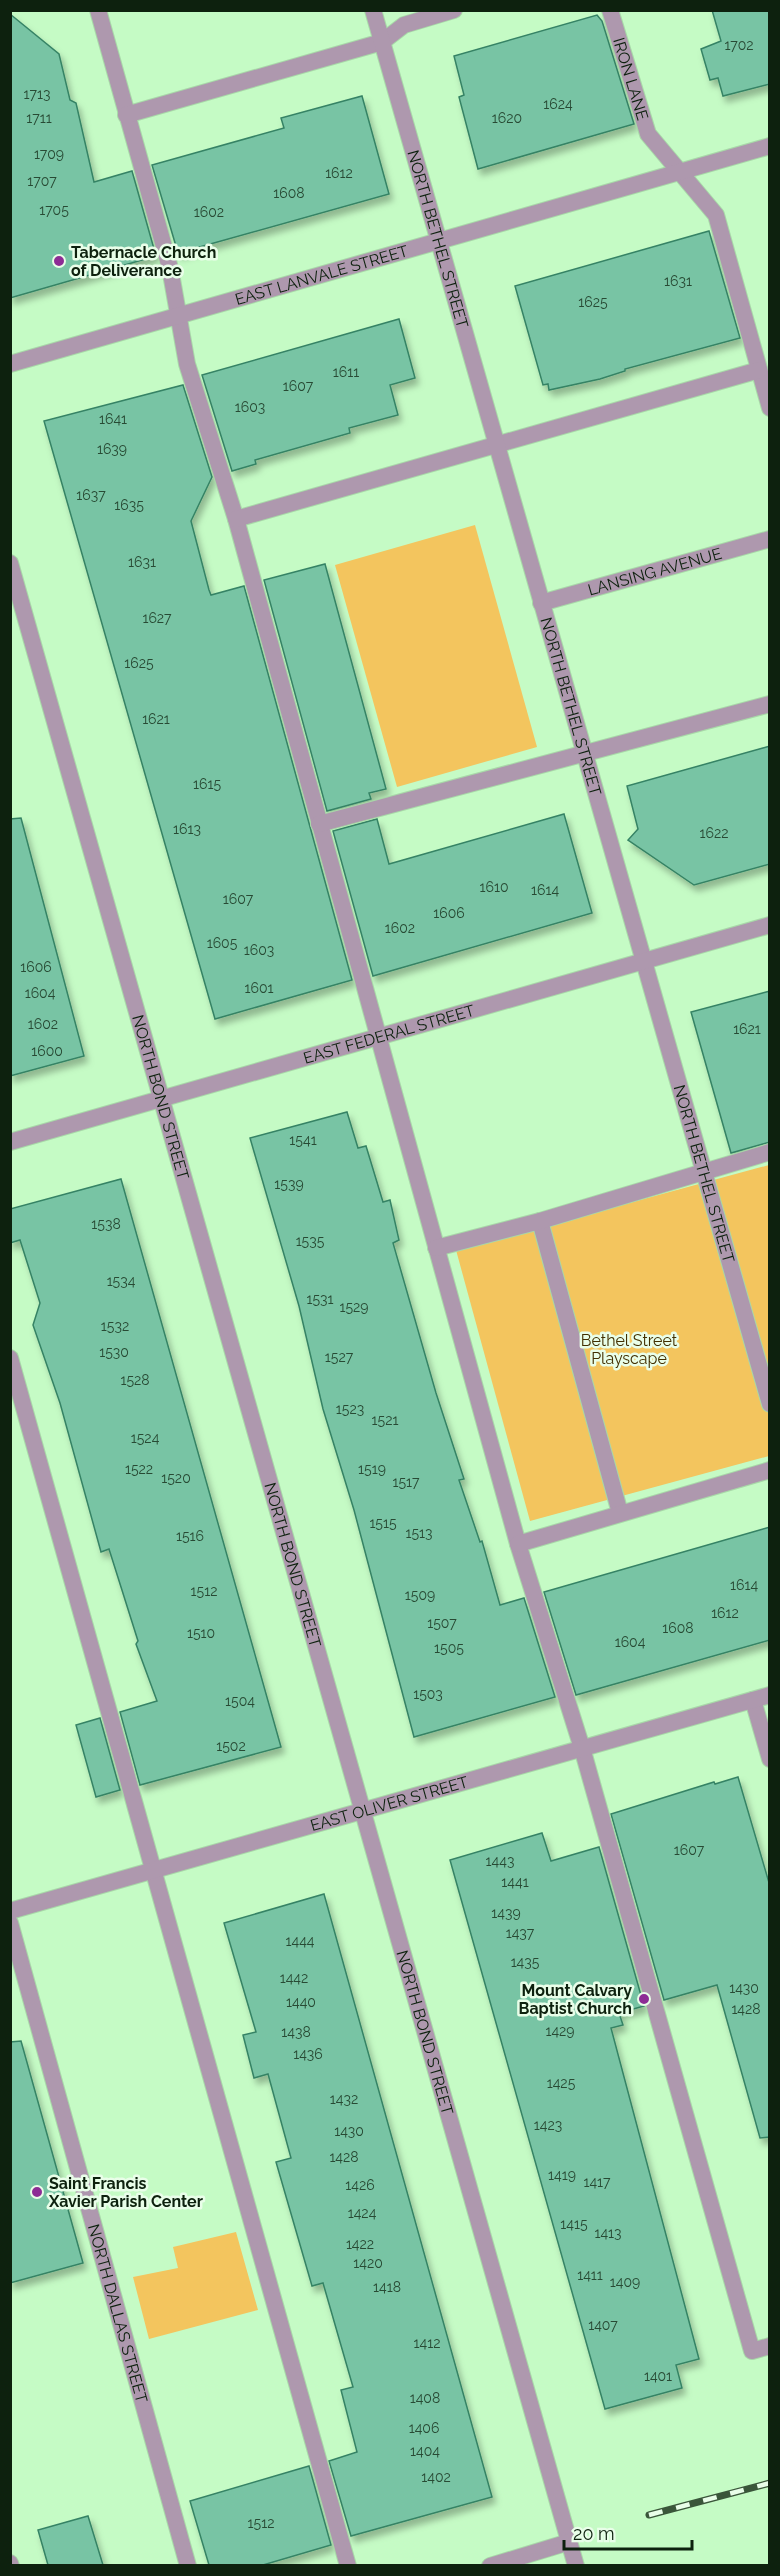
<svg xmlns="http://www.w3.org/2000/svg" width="780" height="2576" font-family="Raleway,sans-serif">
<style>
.green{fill:#f3c55e}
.building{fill:#78c4a4;stroke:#368365;stroke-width:1.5;filter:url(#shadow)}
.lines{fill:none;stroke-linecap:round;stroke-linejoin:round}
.service-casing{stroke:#a8d8a8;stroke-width:18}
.minor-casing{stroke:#a8d8a8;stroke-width:18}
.tertiary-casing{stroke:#a8d8a8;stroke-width:18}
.service{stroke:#ae98ae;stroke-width:16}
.minor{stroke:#ae98ae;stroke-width:16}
.tertiary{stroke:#ae98ae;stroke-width:16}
.rail-casing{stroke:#3a563a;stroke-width:7}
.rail{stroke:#e9fee9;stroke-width:4.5;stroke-dasharray:14;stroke-linecap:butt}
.poi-dot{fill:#8d2c95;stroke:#e9fee9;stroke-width:2}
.labels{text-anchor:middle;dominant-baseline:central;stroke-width:5;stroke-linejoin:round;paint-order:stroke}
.number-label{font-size:14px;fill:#284a34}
.street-label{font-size:16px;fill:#0d210e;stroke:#e9fee9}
.poi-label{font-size:16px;font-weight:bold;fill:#0d210e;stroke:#e9fee9;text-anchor:start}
.park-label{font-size:16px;fill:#422f00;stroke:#e9fee9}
</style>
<defs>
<filter id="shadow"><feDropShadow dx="3.5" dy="6" stdDeviation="3" flood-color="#0004"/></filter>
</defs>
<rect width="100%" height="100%" fill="#c5fbc5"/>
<g class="green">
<polygon points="475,525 537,747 397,787 335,565"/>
<polygon points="769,1165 769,1456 530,1521 456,1250"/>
<polygon points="236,2232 258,2310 149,2339 133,2277 178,2268 173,2247"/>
</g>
<g class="building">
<polygon points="712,10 770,10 770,84 723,96 718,78 710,80 701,49 721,41"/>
<polygon points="10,14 59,54 70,100 76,103 94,182 132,171 156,256 10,298"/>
<polygon points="597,15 602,21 634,124 478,169 459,97 464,95 454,56"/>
<polygon points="362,96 389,194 178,253 152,165 284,128 281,118"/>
<polygon points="709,231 740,338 625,369 625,371 600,379 549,390 548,384 543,385 515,286"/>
<polygon points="399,319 415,378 390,385 398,415 349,428 350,433 255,460 256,464 232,471 202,375"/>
<polygon points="183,385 212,477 191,521 209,590 211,595 244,586 352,980 215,1019 44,421"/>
<polygon points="325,564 386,789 369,793 371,799 327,811 264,580"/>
<polygon points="770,746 770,864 694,885 628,840 638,829 627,786"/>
<polygon points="564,814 592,913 373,976 333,831 377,819 389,864"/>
<polygon points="21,818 84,1056 10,1076 10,819"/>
<polygon points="770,991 770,1142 731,1153 691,1012"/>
<polygon points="347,1112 358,1148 366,1146 383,1202 390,1200 399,1240 393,1243 436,1393 464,1479 459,1480 480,1542 482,1541 500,1605 524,1598 555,1697 414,1737 354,1510 323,1409 299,1306 250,1138"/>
<polygon points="121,1179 281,1747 140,1785 120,1712 157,1701 136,1644 138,1641 109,1549 101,1552 60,1403 33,1325 40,1303 20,1240 10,1243 10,1209"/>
<polygon points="770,1527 770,1640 576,1695 544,1592"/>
<polygon points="100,1718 120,1790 96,1797 76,1725"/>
<polygon points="738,1777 770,1886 770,2137 760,2138 717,1985 664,2000 611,1814 714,1782 715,1784"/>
<polygon points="542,1833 551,1861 599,1847 644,2006 619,2013 623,2025 611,2028 699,2359 676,2365 682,2388 605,2409 450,1860"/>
<polygon points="324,1894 492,2497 351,2536 329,2461 357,2452 341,2390 353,2387 323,2283 312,2286 276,2162 291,2158 268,2074 254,2078 243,2035 256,2032 224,1923"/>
<polygon points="21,2041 83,2263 10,2283 10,2042"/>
<polygon points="309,2466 331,2545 263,2565 209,2565 190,2501"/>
<polygon points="88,2516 103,2565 48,2565 38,2530"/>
</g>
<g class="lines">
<g class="service-casing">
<g id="service">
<polyline points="98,10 170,268 187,364 236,519 518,1544 582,1748 752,2351 770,2346"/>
<path id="s1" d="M610 10 648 134 716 215 770 408"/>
<polyline points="126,115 382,42 404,25 454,10"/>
<polyline points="236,519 759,370"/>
<path id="s2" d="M541 603 770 539"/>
<polyline points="319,824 770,704"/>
<polyline points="540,1221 620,1513"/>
<polyline points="436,1248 540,1221 770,1152"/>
<polyline points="10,1358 348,2566"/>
<polyline points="518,1544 770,1470"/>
<polyline points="753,1700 770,1759"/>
<path id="s3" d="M10 1923 188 2566"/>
<polyline points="10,2563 11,2566"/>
</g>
</g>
<g class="minor-casing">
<g id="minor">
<path id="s4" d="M373 10 770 1404"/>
<path id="s5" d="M10 364 770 146"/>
<path id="s6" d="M10 563 576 2566"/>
<path id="s7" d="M10 1911 770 1695"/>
<polyline points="490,2566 569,2542"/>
</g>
</g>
<g class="tertiary-casing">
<g id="tertiary">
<path id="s8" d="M10 1142 770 925"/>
</g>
</g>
<use href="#service" class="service"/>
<use href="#minor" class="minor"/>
<use href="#tertiary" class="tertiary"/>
<g class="rail-casing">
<polyline id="rail" points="649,2515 770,2483"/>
</g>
<use href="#rail" class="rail"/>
</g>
<g class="poi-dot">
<circle cx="59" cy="261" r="6"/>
<circle cx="644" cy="1999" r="6"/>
<circle cx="37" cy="2192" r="6"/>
</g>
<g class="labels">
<g class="number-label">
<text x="739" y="45">1702</text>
<text x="37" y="94">1713</text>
<text x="558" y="104">1624</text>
<text x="39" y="118">1711</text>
<text x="507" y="118">1620</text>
<text x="49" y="154">1709</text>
<text x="339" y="173">1612</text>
<text x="42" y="181">1707</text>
<text x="289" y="193">1608</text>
<text x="54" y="210">1705</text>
<text x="209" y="212">1602</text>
<text x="678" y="281">1631</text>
<text x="593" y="302">1625</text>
<text x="346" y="372">1611</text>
<text x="298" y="386">1607</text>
<text x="250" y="407">1603</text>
<text x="113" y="419">1641</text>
<text x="112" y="449">1639</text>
<text x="91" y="495">1637</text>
<text x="129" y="505">1635</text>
<text x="142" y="562">1631</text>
<text x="157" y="618">1627</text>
<text x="139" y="663">1625</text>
<text x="156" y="719">1621</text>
<text x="207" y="784">1615</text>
<text x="187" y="829">1613</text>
<text x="714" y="833">1622</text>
<text x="494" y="887">1610</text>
<text x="545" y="890">1614</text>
<text x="238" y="899">1607</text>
<text x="449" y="913">1606</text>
<text x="400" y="928">1602</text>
<text x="222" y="943">1605</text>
<text x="259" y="950">1603</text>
<text x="36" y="967">1606</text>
<text x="259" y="988">1601</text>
<text x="40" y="993">1604</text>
<text x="43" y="1024">1602</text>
<text x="747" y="1029">1621</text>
<text x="47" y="1051">1600</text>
<text x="303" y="1140">1541</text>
<text x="289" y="1184">1539</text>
<text x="106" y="1224">1538</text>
<text x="310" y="1241">1535</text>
<text x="121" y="1281">1534</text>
<text x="320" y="1299">1531</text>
<text x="354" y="1307">1529</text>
<text x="115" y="1326">1532</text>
<text x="114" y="1352">1530</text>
<text x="339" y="1357">1527</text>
<text x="135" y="1380">1528</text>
<text x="350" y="1409">1523</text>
<text x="385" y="1420">1521</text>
<text x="145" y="1438">1524</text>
<text x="139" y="1469">1522</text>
<text x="372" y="1469">1519</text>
<text x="176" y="1478">1520</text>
<text x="406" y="1482">1517</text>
<text x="383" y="1523">1515</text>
<text x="419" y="1533">1513</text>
<text x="190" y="1536">1516</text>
<text x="744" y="1585">1614</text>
<text x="204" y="1591">1512</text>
<text x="420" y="1595">1509</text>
<text x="725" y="1613">1612</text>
<text x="442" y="1623">1507</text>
<text x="678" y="1628">1608</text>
<text x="201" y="1633">1510</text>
<text x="630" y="1642">1604</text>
<text x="449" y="1648">1505</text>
<text x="428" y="1694">1503</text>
<text x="240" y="1701">1504</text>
<text x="231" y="1746">1502</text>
<text x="689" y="1850">1607</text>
<text x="500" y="1861">1443</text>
<text x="515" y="1882">1441</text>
<text x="506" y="1913">1439</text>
<text x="520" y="1933">1437</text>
<text x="300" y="1941">1444</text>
<text x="525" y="1962">1435</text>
<text x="294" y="1978">1442</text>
<text x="744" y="1988">1430</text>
<text x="301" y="2002">1440</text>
<text x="746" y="2009">1428</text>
<text x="560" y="2031">1429</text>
<text x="296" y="2032">1438</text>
<text x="308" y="2054">1436</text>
<text x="561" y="2083">1425</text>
<text x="344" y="2099">1432</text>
<text x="548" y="2125">1423</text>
<text x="349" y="2131">1430</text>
<text x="344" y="2157">1428</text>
<text x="562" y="2175">1419</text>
<text x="597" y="2182">1417</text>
<text x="360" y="2185">1426</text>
<text x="362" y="2213">1424</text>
<text x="574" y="2224">1415</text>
<text x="608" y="2233">1413</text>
<text x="360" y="2244">1422</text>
<text x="368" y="2263">1420</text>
<text x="590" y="2275">1411</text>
<text x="625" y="2282">1409</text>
<text x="387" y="2287">1418</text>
<text x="603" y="2325">1407</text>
<text x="427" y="2343">1412</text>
<text x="658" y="2376">1401</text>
<text x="425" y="2398">1408</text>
<text x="424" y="2428">1406</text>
<text x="425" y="2451">1404</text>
<text x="436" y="2477">1402</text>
<text x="261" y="2523">1512</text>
</g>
<g class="street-label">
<text stroke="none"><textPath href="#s1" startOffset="72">IRON LANE</textPath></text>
<text stroke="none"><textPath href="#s4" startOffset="238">NORTH BETHEL STREET</textPath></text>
<text stroke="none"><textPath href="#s5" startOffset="324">EAST LANVALE STREET</textPath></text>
<text stroke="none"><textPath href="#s2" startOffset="118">LANSING AVENUE</textPath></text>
<text stroke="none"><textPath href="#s4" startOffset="724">NORTH BETHEL STREET</textPath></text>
<text stroke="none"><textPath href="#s8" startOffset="394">EAST FEDERAL STREET</textPath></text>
<text stroke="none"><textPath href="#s6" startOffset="555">NORTH BOND STREET</textPath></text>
<text stroke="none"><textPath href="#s4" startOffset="1210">NORTH BETHEL STREET</textPath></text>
<text stroke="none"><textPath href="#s6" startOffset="1041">NORTH BOND STREET</textPath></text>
<text stroke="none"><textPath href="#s7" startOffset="394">EAST OLIVER STREET</textPath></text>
<text stroke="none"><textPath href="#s6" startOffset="1527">NORTH BOND STREET</textPath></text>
<text stroke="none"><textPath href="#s3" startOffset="405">NORTH DALLAS STREET</textPath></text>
</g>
<g class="poi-label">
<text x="71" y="252">Tabernacle Church<tspan x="71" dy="18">of Deliverance</tspan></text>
<text x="632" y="1990" text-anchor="end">Mount Calvary<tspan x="632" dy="18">Baptist Church</tspan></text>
<text x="49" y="2183">Saint Francis<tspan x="49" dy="18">Xavier Parish Center</tspan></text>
</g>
<g class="park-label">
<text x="629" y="1340">Bethel Street<tspan x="629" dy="18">Playscape</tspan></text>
</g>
</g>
<rect width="780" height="2576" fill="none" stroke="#0d210e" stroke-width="24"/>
<path d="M564 2540v9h128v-9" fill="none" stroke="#0d210e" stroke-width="3"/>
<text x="573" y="2540" font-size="18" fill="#0d210e" stroke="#e9fee9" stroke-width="4.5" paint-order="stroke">20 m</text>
</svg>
